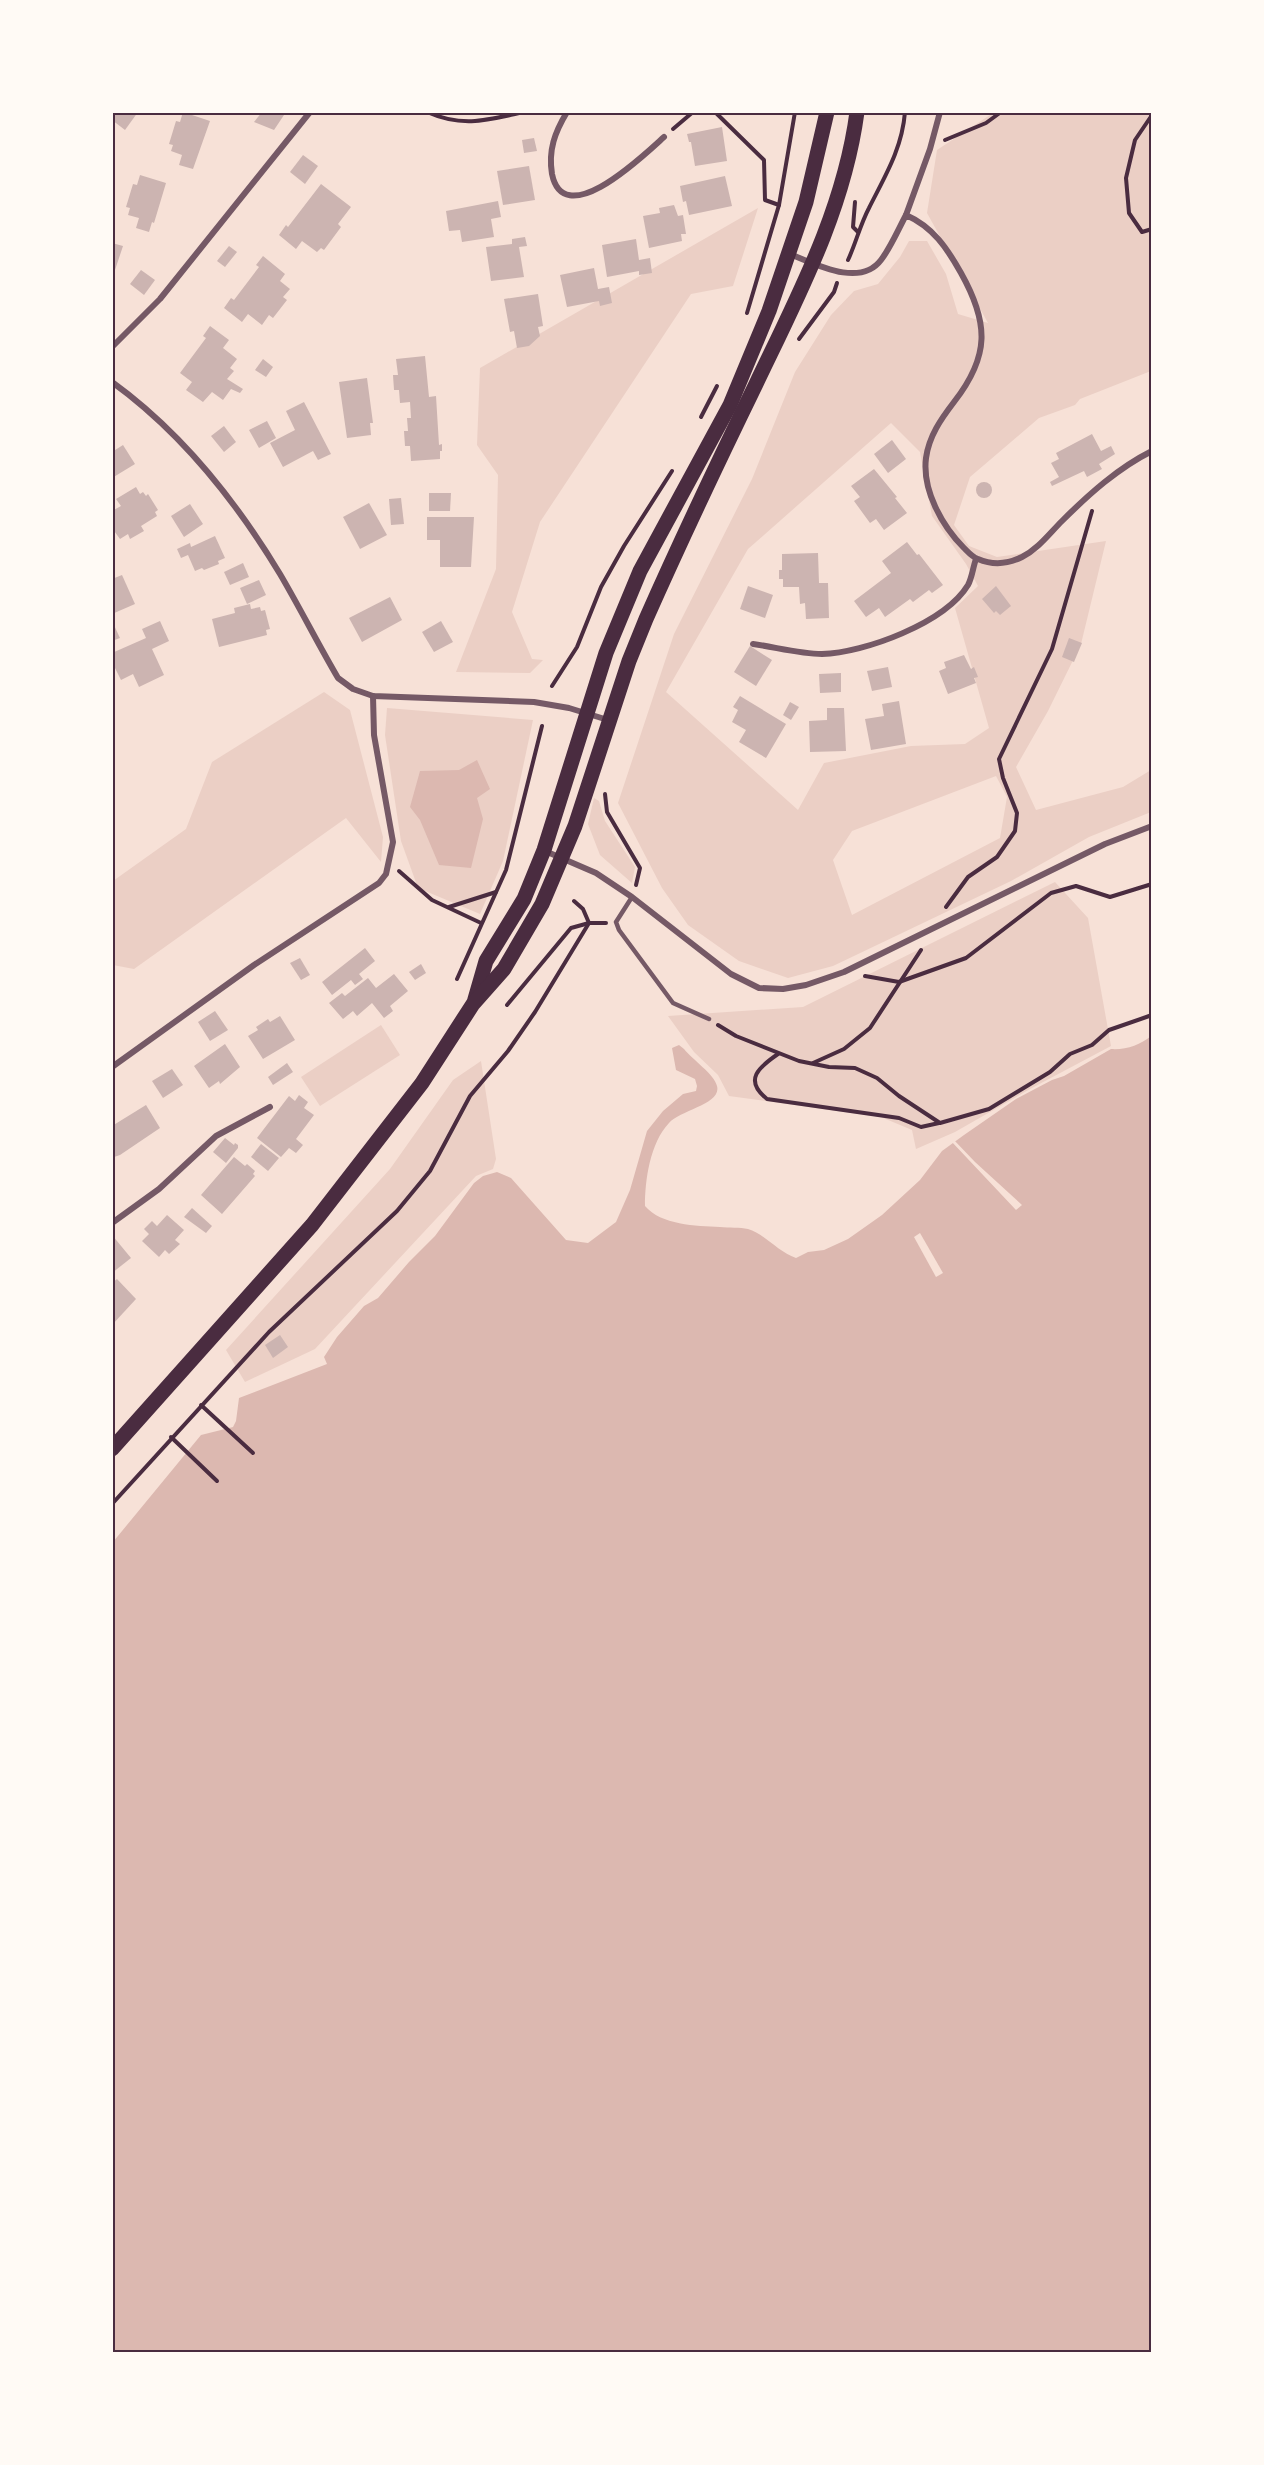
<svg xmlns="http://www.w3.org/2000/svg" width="1264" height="2465" font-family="Mulish,sans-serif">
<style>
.green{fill:#ebcfc5;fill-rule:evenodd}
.water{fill:#dcb8b0}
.pier{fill:#f7e1d7}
.building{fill:#ccb4b1}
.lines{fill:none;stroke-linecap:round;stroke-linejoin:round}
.path{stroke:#4a2c40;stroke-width:4}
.service{stroke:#755966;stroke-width:4.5}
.minor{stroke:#755966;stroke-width:6}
.primary{stroke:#4a2c40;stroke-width:15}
.neatline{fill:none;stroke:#4a2c40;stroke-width:2}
</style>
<rect width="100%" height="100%" fill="#f7e1d7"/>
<g class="green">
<path d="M993 113H1151V371L1080 399 1075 405 1039 418 970 477 954 525 969 546 997 557 1106 541 1081 644 1048 711 1016 767 1036 810 1123 787 1151 770V812L1089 837 1011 881 833 966 788 978 739 961 688 925 662 888 618 803 674 634 752 479 795 372 831 315 854 291 878 284 900 257 909 241H927L946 274 958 314 988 323 927 213 937 150ZM891 423 920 452 932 516 966 564 978 586 955 608 989 728 965 744 911 746 824 763 798 810 666 692 748 549ZM996 776 1007 797 1000 838 852 915 833 860 852 831Z"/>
<polygon points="758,208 733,286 691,294 540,522 512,612 532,659 543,660 530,673 456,672 496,569 498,475 477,445 480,368"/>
<polygon points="324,692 350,710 383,837 381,862 346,818 134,969 113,965 113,881 186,829 212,762"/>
<polygon points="387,708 533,720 503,861 480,914 418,888 401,841 385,735"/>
<polygon points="594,798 599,801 605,821 635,867 632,883 600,855 588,824"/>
<polygon points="1055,882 1088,918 1111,1046 1030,1089 955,1132 916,1149 912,1130 881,1117 729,1096 718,1075 694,1052 668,1016 803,1007"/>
<polygon points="381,1025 400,1055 320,1106 301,1077"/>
<polygon points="481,1061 496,1159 493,1169 476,1176 315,1349 245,1382 226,1350 390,1169 453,1080"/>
</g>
<g class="water">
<polygon points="477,760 490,789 477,798 483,819 471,868 439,865 420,820 410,807 420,771 459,770"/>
<path d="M1151 1036V2352H113V1542L201 1435 233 1427 236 1421 239 1398 327 1364 324 1357 337 1337 364 1306 378 1298 409 1262 435 1236 474 1183 483 1176 497 1172 511 1178 566 1240 588 1243 616 1222 630 1190 647 1131 663 1111 683 1094 696 1091 697 1086 695 1079 676 1070 672 1048 679 1045 684 1049C692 1059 715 1075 717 1086 722 1104 680 1110 669 1123 650 1143 645 1180 645 1206 661 1225 696 1226 720 1227 729 1228 740 1227 748 1229 765 1234 778 1252 796 1258L808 1252 824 1250 848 1239 882 1215 920 1180 942 1151 964 1135 1016 1099 1052 1080 1064 1076 1111 1049C1126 1050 1140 1045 1151 1036Z"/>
</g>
<g class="pier">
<polygon points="953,1139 975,1162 1022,1205 1016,1210 951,1141"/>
<polygon points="920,1233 943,1273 936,1277 914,1237"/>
</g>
<g class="building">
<polygon points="112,112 138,112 125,130 112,120"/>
<polygon points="183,112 210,121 193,169 179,165 182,155 171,151 173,145 169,144 176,121 180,122"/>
<polygon points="286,112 274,130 254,122 262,112"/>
<polygon points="722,127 727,161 695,166 691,142 689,142 687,134"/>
<polygon points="534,138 537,151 524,153 522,140"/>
<polygon points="303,155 318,166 305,184 290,172"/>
<polygon points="529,166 535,200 503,205 497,171"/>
<polygon points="140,175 166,183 154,223 152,222 149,232 136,228 139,218 128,215 130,208 126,207 133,184 137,185"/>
<polygon points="725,176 732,206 689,215 686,201 683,202 680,186"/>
<polygon points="321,184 351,207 338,224 341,227 324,250 321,248 317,252 302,241 296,249 279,235 286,225 288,227"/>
<polygon points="498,201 501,217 491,219 494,237 462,242 460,230 449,231 446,211"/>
<polygon points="674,205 678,216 683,215 686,234 681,234 682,241 649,248 643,216 660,213 659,208"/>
<polygon points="525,237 527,246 519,247 524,277 491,281 486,247 512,244 512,239"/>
<polygon points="636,239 639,260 650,258 652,273 639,275 639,271 607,277 602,245"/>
<polygon points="112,243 123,246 113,276 112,276"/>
<polygon points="229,246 237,252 225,267 217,261"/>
<polygon points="263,256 285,274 280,281 290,289 283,297 287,300 273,318 269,315 262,325 248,314 242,322 224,308 231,298 234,300 259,267 256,265"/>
<polygon points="594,268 598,289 609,287 612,303 600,306 599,301 567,307 560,275"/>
<polygon points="141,270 155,280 144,295 130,284"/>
<polygon points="538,294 543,326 538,327 540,336 529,346 517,348 514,331 510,332 504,299"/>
<polygon points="210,326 229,340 223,348 237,359 230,368 234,371 227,379 243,389 240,393 231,389 223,400 212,392 203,402 186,390 192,382 180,373 206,338 203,336"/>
<polygon points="425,356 429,397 436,396 439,445 442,444 442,451 440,451 440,459 411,461 410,446 405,446 404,431 408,431 407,418 411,418 410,402 400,403 399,390 394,390 393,375 398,375 396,359"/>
<polygon points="263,359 273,367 266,377 255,370"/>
<polygon points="367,378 373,423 370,423 371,435 347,438 339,382"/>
<polygon points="304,402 331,454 318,460 313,451 283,467 270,443 295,430 286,411"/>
<polygon points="267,421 276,438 259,448 249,430"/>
<polygon points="224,426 236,442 224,452 211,436"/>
<polygon points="1092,434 1101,451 1111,446 1115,454 1099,464 1102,469 1087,477 1084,471 1052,486 1050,482 1059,477 1051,463 1059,459 1056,453"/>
<polygon points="892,440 906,459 888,473 874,454"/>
<polygon points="123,445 135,464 112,478 112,452"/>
<polygon points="874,469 897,497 895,498 907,513 884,530 876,519 870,523 854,501 860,497 851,486"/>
<circle cx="984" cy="490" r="8"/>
<polygon points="136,487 140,494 143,492 146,496 148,494 158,510 155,512 157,516 141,526 144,531 130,539 128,534 120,539 112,528 112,511 121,506 116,499"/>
<polygon points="429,493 451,493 450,511 429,511"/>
<polygon points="401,498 404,524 391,525 389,499"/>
<polygon points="369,503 387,535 360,549 343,517"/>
<polygon points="190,504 203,524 184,537 171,516"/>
<polygon points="427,517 474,517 471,567 440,567 440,540 427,540"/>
<polygon points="215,536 225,558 218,561 219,564 204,570 202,568 195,571 188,555 181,558 177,549 190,543 191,547"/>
<polygon points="907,542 917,555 919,554 943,585 932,593 929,590 913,602 910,599 885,617 879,608 866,617 854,601 891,573 882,561"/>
<polygon points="818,553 819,583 828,583 829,618 806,619 805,603 800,604 799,587 783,587 783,579 779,579 779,570 782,570 782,554"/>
<polygon points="243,563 249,577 230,585 224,572"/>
<polygon points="122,575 135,604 112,614 112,579"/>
<polygon points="259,580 266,595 247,604 240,588"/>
<polygon points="748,586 773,595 765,618 740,609"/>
<polygon points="996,586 1011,606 1000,615 996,611 994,613 982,599"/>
<polygon points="390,597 402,620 362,642 349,618"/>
<polygon points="250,604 251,609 260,607 261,611 265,610 270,629 266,630 267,635 219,647 212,619 235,613 234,608"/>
<polygon points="112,621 120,638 112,641"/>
<polygon points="160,621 169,641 152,649 164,675 139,687 133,674 121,680 112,662 112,653 146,638 142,629"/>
<polygon points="441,621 453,642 434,652 422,632"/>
<polygon points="1069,638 1082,643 1074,662 1062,657"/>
<polygon points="750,646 772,660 756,686 734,672"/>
<polygon points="964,655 971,669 974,667 978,677 974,678 976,683 948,694 939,671 946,668 944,662"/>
<polygon points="888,667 892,687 872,691 867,671"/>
<polygon points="841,673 841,692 820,693 819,674"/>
<polygon points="740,696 786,724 766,758 739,742 746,730 732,722 738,710 733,707"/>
<polygon points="899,701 906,744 871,750 865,719 884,716 882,704"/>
<polygon points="790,702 799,707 791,720 783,715"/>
<polygon points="827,708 844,708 846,751 810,752 809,721 827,720"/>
<polygon points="365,948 375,961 359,974 363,979 355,985 351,980 332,995 322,982"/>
<polygon points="300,958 310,975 301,980 290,963"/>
<polygon points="421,964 426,973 415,980 409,972"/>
<polygon points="394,974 408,991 390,1006 393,1011 384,1018 372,1003 357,1016 353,1011 343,1019 329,1003 342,993 345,996 368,978 376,988"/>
<polygon points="215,1011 228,1030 210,1041 198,1022"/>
<polygon points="280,1016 295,1040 263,1059 248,1036 258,1030 256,1027 268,1019 270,1022"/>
<polygon points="225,1044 240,1067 220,1084 219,1081 209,1088 194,1066"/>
<polygon points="287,1063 293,1072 273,1085 268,1077"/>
<polygon points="172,1069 183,1085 163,1098 152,1081"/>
<polygon points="299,1095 308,1102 304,1108 314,1115 296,1139 303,1145 296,1153 289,1148 281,1157 257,1138 289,1096 295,1101"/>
<polygon points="146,1105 160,1128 120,1155 114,1157 112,1126"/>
<polygon points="225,1138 234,1145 235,1143 238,1145 238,1148 226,1163 213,1152"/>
<polygon points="261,1144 279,1158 268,1171 251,1157"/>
<polygon points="234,1157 245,1166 247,1164 255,1171 253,1174 255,1176 222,1214 201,1195"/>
<polygon points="192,1208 212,1226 206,1233 184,1217"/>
<polygon points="167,1215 184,1230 175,1240 180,1244 169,1254 165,1250 159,1257 142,1241 149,1234 144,1229 152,1221 157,1226"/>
<polygon points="112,1235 131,1258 112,1273"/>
<polygon points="117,1279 136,1299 112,1325 112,1283"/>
<polygon points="280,1335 288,1347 273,1358 265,1345"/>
</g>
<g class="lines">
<g class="path">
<path d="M427 112C463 128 488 120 524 112"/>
<polyline points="715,112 764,160 765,200 779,205"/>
<polyline points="1152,115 1135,140 1126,178 1129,213 1142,232 1152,229"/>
<polyline points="673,129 693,112"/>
<polyline points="945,140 986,123 1001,112"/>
<polyline points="855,202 853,227 858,232"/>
<path d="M848 260C856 243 860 225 869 208 885 176 902 149 905 112"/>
<polyline points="747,313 779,205 795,112"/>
<polyline points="799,339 834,292 837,283"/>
<polyline points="701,417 717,386"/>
<polyline points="552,686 577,647 601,587 624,546 672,471"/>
<polyline points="605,794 607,812 640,868 636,885"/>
<polyline points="399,871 432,900 481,923"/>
<polyline points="449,907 496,892"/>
<polyline points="946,907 968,877 997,857 1015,831 1017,813 1003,778 999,759 1052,649 1092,511"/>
<polyline points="865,976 899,982 966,958 1051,893 1076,886 1110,897 1152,884"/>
<polyline points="457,979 506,870 542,726"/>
<polyline points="507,1005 571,928 589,923 583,909 574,901"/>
<polyline points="718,1025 736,1036 799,1061 829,1067 855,1068 877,1078 899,1096 940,1123 989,1109 1050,1072 1070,1054 1092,1045 1109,1030 1152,1015"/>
<path d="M778 1054C759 1067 743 1080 767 1099L899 1118 921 1127 939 1123"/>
<polyline points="813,1063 844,1049 870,1028 921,950"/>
<polyline points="201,1405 253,1453"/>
<polyline points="171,1437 217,1481"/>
<polyline points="112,1504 269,1332 397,1211 430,1171 470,1096 508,1051 535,1012 589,923 606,923"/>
</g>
<polyline class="service" points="632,897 616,922 619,930 673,1003 709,1019"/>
<g class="minor">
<path d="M567 112C555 132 548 150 552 174 564 233 645 154 664 137"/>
<polyline points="906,215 930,149 940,112"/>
<path d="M790 254C815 264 860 288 881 260 891 247 898 230 906 215 933 227 947 248 961 273 989 323 990 356 954 402 941 419 929 436 926 458 922 490 942 526 964 548 968 552 972 557 978 559 992 565 1008 564 1022 557 1038 549 1049 534 1062 521 1089 494 1118 468 1152 451"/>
<polyline points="112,347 160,299 310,112"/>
<path d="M112 382C181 432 236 501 280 574 300 608 318 644 338 678L353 689 373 696 534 702 569 708 608 720"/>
<path d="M753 644C775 647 800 654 822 654 864 653 945 623 968 585 972 578 973 567 976 559"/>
<polyline points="545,851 596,873 632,897 731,974 759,988 783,989 806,985 844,972 1105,844 1152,826"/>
<polyline points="112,1067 254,965 379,883 386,874 393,842 374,735 373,696"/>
<polyline points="112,1223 159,1189 216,1136 270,1107"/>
</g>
<g class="primary">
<polyline points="475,999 486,961 524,899 544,850 606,653 640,571 730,405 769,311 806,202 827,112"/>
<path d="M112 1449 312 1225 422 1083 473 1004 504 969 542 904 575 826 629 661 646 619C681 540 718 462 756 384 798 296 844 210 857 112"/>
</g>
</g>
<rect width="1264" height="2465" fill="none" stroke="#fffaf5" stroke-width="228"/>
<rect x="114" y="114" width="1036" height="2237" class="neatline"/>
</svg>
